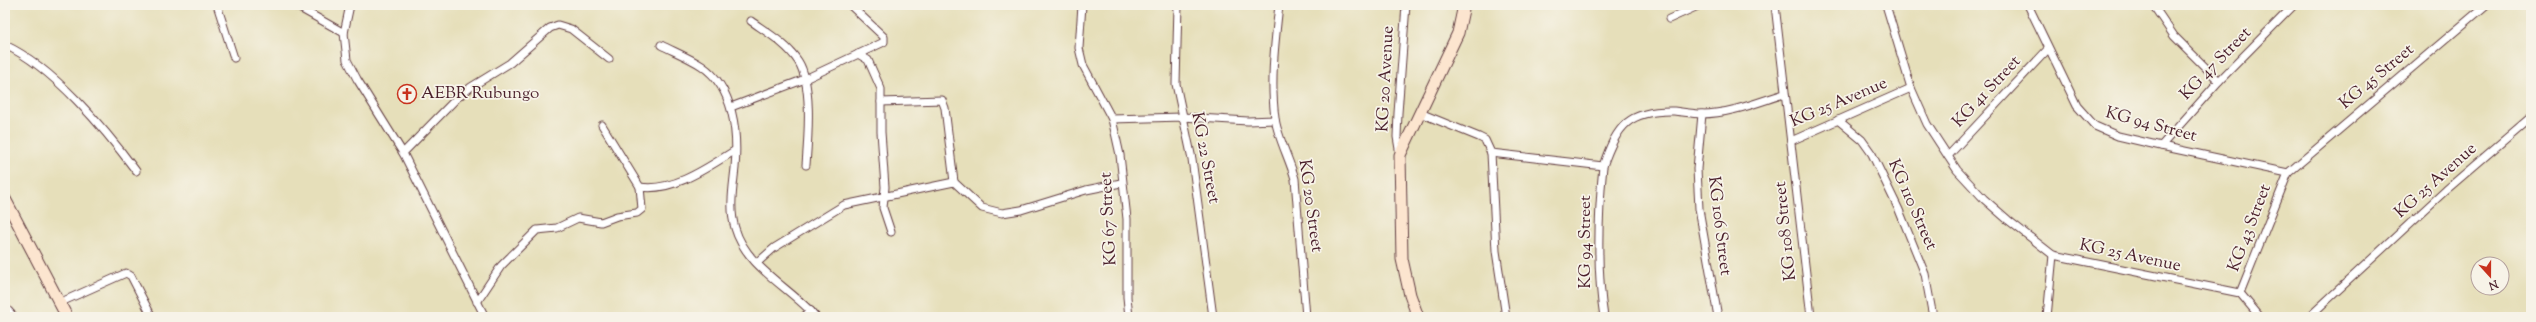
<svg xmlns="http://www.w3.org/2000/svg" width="2536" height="322" font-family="'Sorts Mill Goudy',serif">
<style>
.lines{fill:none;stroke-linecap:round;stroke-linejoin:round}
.street-casing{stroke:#613c40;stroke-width:9}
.secondary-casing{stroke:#613c40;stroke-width:13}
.street{stroke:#fff;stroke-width:7}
.secondary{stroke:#fce5cf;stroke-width:11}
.labels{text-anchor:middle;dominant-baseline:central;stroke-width:3.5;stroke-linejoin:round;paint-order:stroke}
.street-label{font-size:17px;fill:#4a1f2b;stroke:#f7f3e8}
.poi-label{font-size:17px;fill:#4a1f2b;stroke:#f7f3e8;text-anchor:start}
</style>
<rect width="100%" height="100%" fill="#f7f3e8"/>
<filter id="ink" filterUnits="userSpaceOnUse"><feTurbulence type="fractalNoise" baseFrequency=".025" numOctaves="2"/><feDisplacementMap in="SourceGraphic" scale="8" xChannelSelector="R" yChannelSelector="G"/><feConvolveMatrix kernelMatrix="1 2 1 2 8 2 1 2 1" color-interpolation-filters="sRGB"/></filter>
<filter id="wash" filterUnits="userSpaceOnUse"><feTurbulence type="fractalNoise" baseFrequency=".012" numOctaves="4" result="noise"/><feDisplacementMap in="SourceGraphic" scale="16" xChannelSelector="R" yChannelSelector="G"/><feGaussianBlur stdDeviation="0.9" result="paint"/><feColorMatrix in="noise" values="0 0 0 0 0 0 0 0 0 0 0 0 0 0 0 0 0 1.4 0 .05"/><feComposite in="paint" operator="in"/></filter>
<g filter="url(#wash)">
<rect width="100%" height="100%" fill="#e6dfba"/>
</g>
<g filter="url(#ink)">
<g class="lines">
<g class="street-casing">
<g id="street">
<polyline points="217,5 234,58"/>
<polyline points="289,5 298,7 344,33"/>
<polyline points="350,5 344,33 347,60 357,79 403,153 485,317"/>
<polyline points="1082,5 1079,48 1083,65 1112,119 1120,155 1127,219 1127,297 1129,317"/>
<polyline points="1178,5 1176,84 1192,159 1213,317"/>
<path d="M1279 5C1275 42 1270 81 1275 118 1277 136 1290 160 1295 179L1306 317"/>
<polyline points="1775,5 1811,317"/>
<polyline points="1886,5 1911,88 1927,124 1957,170 1984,199 2008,220 2053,255 2240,293 2260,317"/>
<polyline points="2028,5 2077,106 2095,126 2118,136 2161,146 2288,173"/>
<polyline points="2153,5 2174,36 2219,81"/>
<polyline points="1669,19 1700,5"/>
<path d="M751 21C768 33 787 44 798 61 813 84 808 138 806 165"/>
<path d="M5 45C53 67 105 129 136 171"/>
<path d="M661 45C675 52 690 58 702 66 734 88 738 133 735 168 733 188 729 209 735 228 746 267 791 288 816 317"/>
<polyline points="858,54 868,60 881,89 881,132 885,187 883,208 891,232"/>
<polyline points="731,107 805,79 884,42 884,37 850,5"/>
<path d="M1420 113 1479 137 1485 140 1491 153 1603 166C1617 125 1629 110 1674 111 1683 112 1693 114 1702 114 1730 114 1758 102 1784 94"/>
<polyline points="1702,114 1697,169 1699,209 1718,317"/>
<polyline points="1112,119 1182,117 1248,121 1275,120"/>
<polyline points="1838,120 1862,140 1872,154 1899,210 1925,274 1933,317"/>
<path d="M602 125 640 187C673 192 707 168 734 151"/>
<polyline points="1791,141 1911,88"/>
<polyline points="2161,146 2219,81 2294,5"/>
<polyline points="403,153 457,98 471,87 510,63 550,28 558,25 571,29 609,59"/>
<polyline points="1491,153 1496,251 1506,317"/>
<polyline points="1400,155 1397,137 1398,113 1406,5"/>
<polyline points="1948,156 2048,49"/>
<path d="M1603 166C1598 217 1596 267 1604 317"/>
<polyline points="954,182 982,208 1002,213 1021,210 1086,190 1121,183"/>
<polyline points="757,263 774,248 844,205 954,182 945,108 942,100 881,102"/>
<polyline points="2240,293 2288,173 2486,5"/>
<polyline points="477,302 501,266 537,230 557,228 578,218 601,222 617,216 637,213 642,209 640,187"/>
<polyline points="59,303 126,273 131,276 152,317"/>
<polyline points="5,307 14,317"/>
<polyline points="803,317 811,311"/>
<polyline points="2047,317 2053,255"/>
<polyline points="2309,317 2446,190 2531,117"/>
</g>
</g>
<g class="secondary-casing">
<g id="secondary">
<polyline points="5,199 67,317"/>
<polyline points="1418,317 1410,295 1402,259 1400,155 1458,33 1464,5"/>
</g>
</g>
<use href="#street" class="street"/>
<use href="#secondary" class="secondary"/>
</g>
</g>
<defs>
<g id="church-ring" transform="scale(1)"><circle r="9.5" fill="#f7f3e8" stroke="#c8321e" stroke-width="1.5"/><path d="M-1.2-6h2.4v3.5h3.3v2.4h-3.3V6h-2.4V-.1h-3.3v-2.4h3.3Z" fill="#c8321e"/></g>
</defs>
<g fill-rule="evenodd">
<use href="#church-ring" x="407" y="94"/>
</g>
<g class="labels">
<g class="street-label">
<text transform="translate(2216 64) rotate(-46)">KG 47 Street</text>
<text transform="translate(2377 77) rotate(-40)">KG 45 Street</text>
<text transform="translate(1386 79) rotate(-87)">KG 20 Avenue</text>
<text transform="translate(1987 92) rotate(-47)">KG 41 Street</text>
<text transform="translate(1839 103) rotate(-23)">KG 25 Avenue</text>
<text transform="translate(2151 125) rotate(15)">KG 94 Street</text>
<text transform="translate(1205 158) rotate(79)">KG 22 Street</text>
<text transform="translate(2436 181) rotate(-42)">KG 25 Avenue</text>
<text transform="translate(1912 205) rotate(66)">KG 110 Street</text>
<text transform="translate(1310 206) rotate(82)">KG 20 Street</text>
<text transform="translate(1109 219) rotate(-93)">KG 67 Street</text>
<text transform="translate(1719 226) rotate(83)">KG 106 Street</text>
<text transform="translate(2250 228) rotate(-69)">KG 43 Street</text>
<text transform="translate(1786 231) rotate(-96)">KG 108 Street</text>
<text transform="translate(1586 242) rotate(-90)">KG 94 Street</text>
<text transform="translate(2130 256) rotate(12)">KG 25 Avenue</text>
</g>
<g class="poi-label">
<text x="421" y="94">AEBR Rubungo</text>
</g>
</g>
<rect width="2536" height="322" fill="none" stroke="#f7f3e8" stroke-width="20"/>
<g transform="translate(2490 276) rotate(159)"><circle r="19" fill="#f7f3e8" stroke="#b29e9c"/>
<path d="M0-3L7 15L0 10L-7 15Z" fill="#c8321e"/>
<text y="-6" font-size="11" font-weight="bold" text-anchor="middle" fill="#4a1f2b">N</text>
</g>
</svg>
